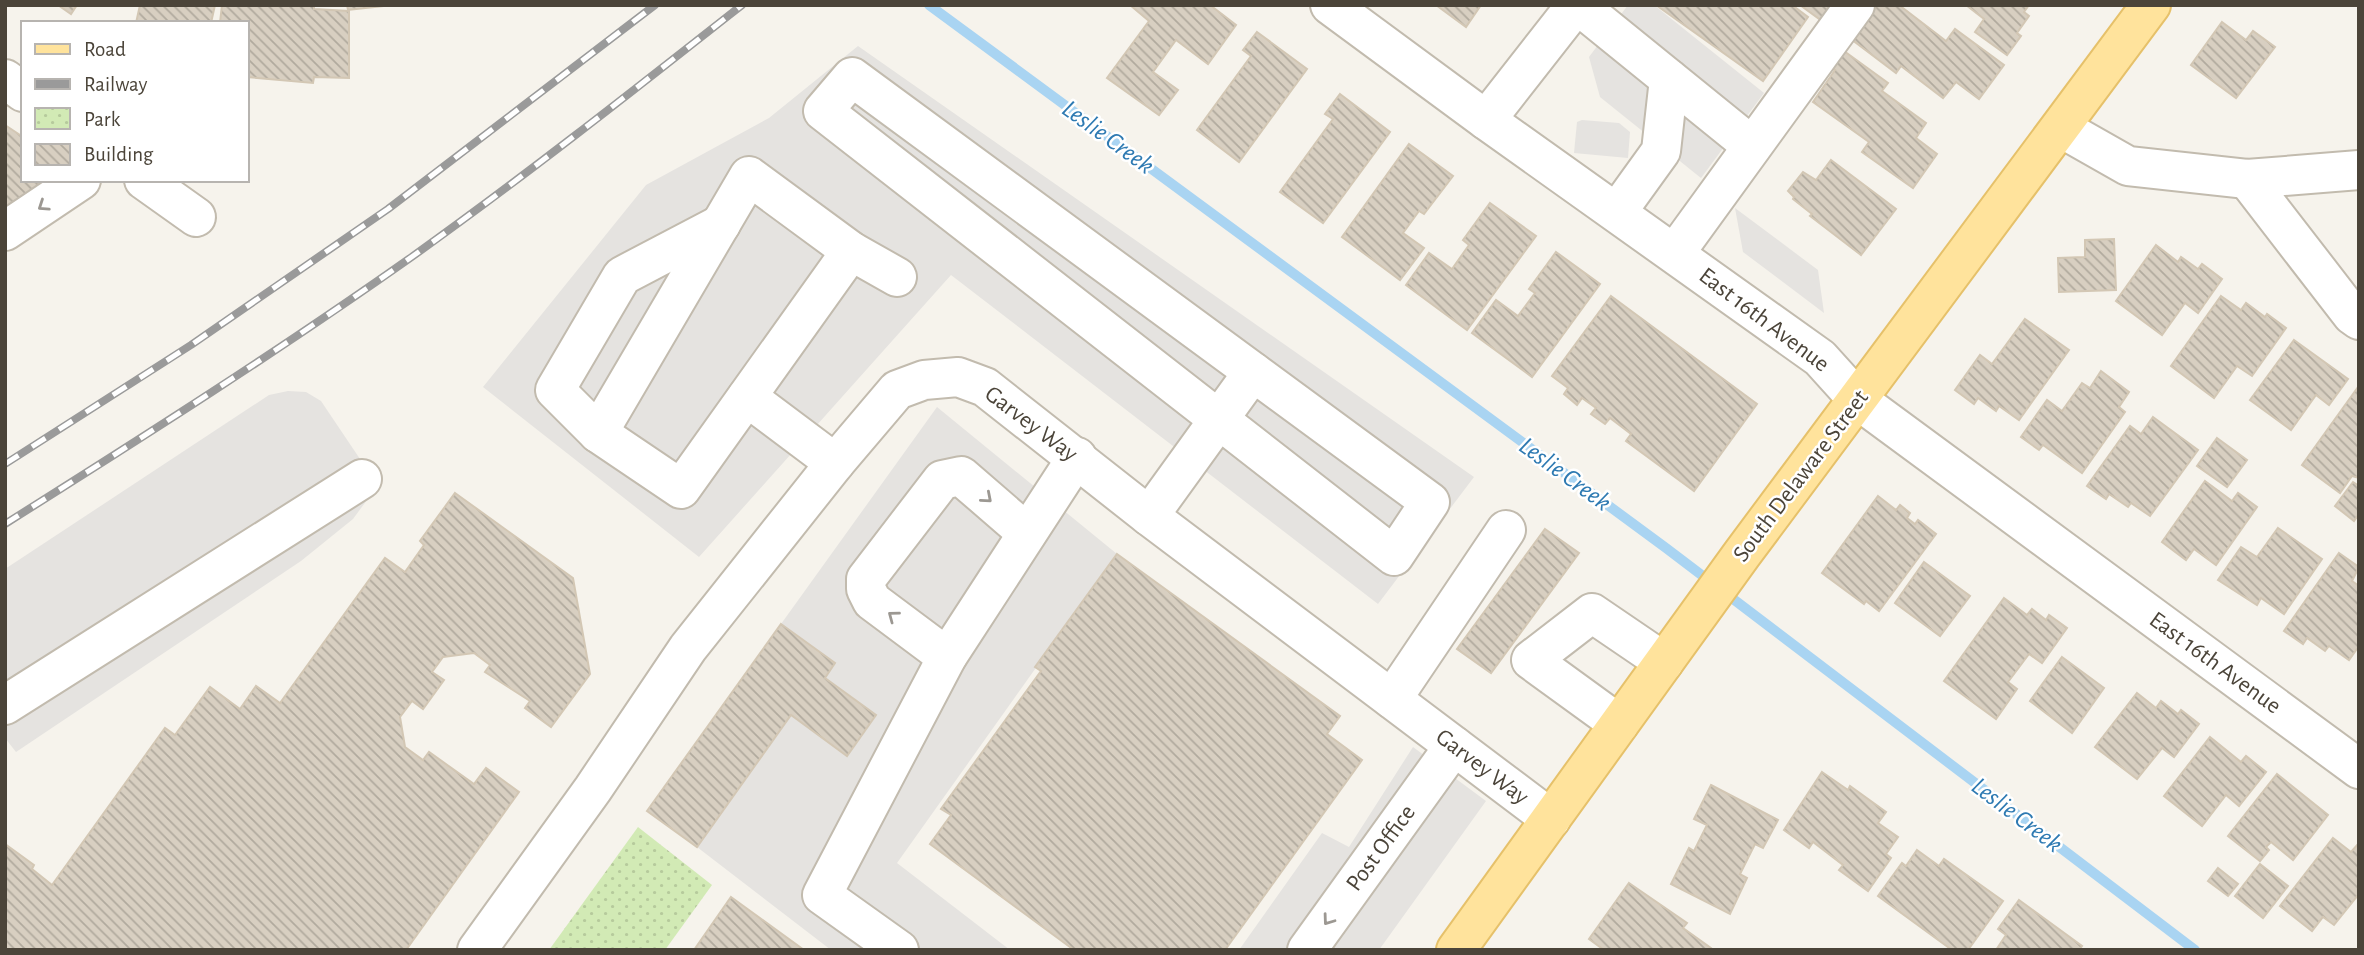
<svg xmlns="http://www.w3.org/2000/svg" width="2364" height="955" font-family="'Alegreya Sans',sans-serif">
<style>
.park{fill:url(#park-dots)}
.parking{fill:#e5e3e0}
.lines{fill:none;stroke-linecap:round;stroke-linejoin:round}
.stream{stroke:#a9d4f2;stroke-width:10}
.building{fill:url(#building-back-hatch);stroke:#d3c7b4;stroke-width:2}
.minor-casing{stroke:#c2bbae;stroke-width:42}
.major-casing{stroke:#e6c16a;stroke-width:42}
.minor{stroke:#fff;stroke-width:38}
.major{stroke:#ffe39c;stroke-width:38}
.rail-casing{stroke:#9a9a9a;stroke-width:8}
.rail{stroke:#fff;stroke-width:5;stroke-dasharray:16;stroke-linecap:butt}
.oneway{stroke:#9c9892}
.labels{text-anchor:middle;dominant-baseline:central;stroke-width:5;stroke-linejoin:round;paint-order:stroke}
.street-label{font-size:24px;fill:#4b4439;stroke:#fff}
.water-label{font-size:26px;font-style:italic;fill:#2e7ab2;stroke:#fff}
</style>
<defs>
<pattern id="park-dots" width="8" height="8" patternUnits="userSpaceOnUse" patternTransform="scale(1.75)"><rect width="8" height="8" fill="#d2eab5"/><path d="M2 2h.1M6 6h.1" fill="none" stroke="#b6ca9c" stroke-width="1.8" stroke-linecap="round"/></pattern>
<pattern id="building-back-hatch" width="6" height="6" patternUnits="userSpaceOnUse" patternTransform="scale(1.75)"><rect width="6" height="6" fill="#d8cfc1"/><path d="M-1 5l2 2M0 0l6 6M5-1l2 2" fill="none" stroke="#b1aa9e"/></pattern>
</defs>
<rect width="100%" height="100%" fill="#f6f3ec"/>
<polygon class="park" points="638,827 712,885 665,950 549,950"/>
<g class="parking">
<polygon points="1628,5 1654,5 1764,93 1701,178 1600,97 1589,57"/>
<polygon points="858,46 1474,477 1378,604 951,275 699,557 483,387 646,185 769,118"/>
<polygon points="1582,120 1619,123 1630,132 1628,158 1574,153 1577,122"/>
<polygon points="1735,208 1818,270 1824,313 1743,252"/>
<polygon points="288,391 306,392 321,401 364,465 371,481 367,500 353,519 301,561 16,752 5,738 5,569 269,395"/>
<polygon points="937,407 1117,554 897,863 1010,950 831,950 697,847 791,715 847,755 876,716 825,678 835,663 781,624"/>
<polygon points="1413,747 1486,801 1379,950 1239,950 1322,833 1349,847"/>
</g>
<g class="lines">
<polyline class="stream" points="929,5 1666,548 2195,950"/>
</g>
<g class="building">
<polygon points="58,5 77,5 71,14"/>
<polygon points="140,5 215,5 211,23 136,23"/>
<polygon points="222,5 314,5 314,9 349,11 349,78 314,77 313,83 247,77 247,23 220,23"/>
<polygon points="347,5 393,5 348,10"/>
<polygon points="1130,5 1210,5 1236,25 1208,64 1176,40 1153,72 1178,90 1159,115 1107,78 1149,21"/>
<polygon points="1436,5 1481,5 1466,27"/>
<polygon points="1656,5 1792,5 1808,17 1763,81"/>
<polygon points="1800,5 1833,5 1822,21"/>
<polygon points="1877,5 1899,5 1946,41 1955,29 2004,65 1979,99 1956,82 1943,98 1901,66 1896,73 1851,39"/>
<polygon points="1966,5 2029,5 2024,12 2029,16 2017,33 2021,36 2007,55 1975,32 1984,19"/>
<polygon points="2222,22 2246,40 2253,31 2275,47 2236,98 2191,65"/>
<polygon points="1257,32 1307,69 1239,162 1197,130 1251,56 1243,50"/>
<polygon points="1844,51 1888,83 1882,91 1926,123 1916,138 1937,154 1913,188 1862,152 1869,142 1813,102 1835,70 1831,68"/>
<polygon points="1340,94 1390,132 1323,223 1280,192 1333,119 1325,114"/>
<polygon points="5,125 23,137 23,180 61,180 5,218"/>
<polygon points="1409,144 1453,176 1424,214 1419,211 1403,233 1424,248 1400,280 1342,237"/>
<polygon points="1831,160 1896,209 1861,255 1810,216 1812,214 1793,199 1794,197 1788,191 1803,172 1816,180"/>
<polygon points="1490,203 1536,236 1467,330 1406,285 1429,253 1452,269 1469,245 1463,240"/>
<polygon points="2114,239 2116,290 2059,292 2058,258 2085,257 2085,240"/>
<polygon points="2156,245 2178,262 2181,257 2198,269 2202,264 2222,279 2198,313 2185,303 2162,335 2116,301"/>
<polygon points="1556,252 1600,284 1532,377 1472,333 1496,300 1518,316 1535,293 1529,289"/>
<polygon points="1611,296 1757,404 1694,491 1626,441 1631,434 1610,418 1605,424 1591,414 1596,408 1582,398 1577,405 1564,394 1568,388 1552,376"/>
<polygon points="2221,296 2241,310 2246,303 2265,317 2267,314 2286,328 2252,376 2237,366 2214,398 2171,366"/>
<polygon points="2025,319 2069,350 2019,420 1999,406 1996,411 1978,398 1974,404 1955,390 1980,355 1992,364"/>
<polygon points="2294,340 2348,379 2329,405 2316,395 2291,430 2250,400"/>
<polygon points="2101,371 2129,392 2119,407 2125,412 2082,473 2043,445 2039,450 2021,437 2047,400 2062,411 2082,383 2090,388"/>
<polygon points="2358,387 2359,478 2352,476 2340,493 2302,465"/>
<polygon points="2153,417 2198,450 2150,516 2131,503 2128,507 2109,494 2106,499 2087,486 2130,426 2141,434"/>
<polygon points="2217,438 2247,460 2227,487 2197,466"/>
<polygon points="2205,481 2232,501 2238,493 2257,507 2216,565 2194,549 2186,560 2162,542"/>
<polygon points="2353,482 2359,486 2359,514 2354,521 2335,506"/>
<polygon points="455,493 573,578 590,674 551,727 525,708 530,701 485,672 490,665 474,653 443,657 432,672 444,680 423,709 412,701 400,717 405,747 423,760 429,752 474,784 486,768 519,792 406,950 5,950 5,844 34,865 32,869 52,885 165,728 175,735 210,687 240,709 256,686 280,703 385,558 405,572 424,545 420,541"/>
<polygon points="1878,496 1896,510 1900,505 1910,513 1907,518 1915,524 1918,520 1936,534 1879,611 1866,601 1864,604 1822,573"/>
<polygon points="2278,528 2322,559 2284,614 2261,598 2257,605 2218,580 2241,547 2257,557"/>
<polygon points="1545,529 1579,553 1491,673 1457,649"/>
<polygon points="2339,553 2359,567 2352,581 2359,586 2359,646 2349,660 2329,646 2325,651 2307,638 2303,644 2284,631"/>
<polygon points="1117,554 1340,716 1327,734 1362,760 1225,950 1074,950 930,844 951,815 941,809 1041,671 1035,667"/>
<polygon points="1924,562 1970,596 1940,636 1895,603"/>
<polygon points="2004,598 2027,615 2032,609 2046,620 2049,615 2067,628 2042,663 2029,654 2008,682 2017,689 1996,719 1944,681"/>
<polygon points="781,624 835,663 825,678 876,715 847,756 791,715 697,847 647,811"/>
<polygon points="2062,657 2104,688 2072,733 2030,701"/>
<polygon points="2137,693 2156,708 2161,701 2178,714 2181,710 2199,724 2174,757 2162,748 2137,779 2095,747"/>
<polygon points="2210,737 2241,762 2246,756 2266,772 2239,806 2226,795 2202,826 2164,796"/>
<polygon points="1822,772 1848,790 1850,786 1886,812 1878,823 1898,837 1886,854 1891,858 1868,891 1839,870 1843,865 1813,842 1809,848 1784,830"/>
<polygon points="2277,774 2328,815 2293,860 2271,842 2266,847 2269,850 2260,861 2228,836"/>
<polygon points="1711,785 1778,820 1763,848 1755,844 1740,874 1747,878 1730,914 1671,884 1689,848 1694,851 1707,825 1694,819"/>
<polygon points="2333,838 2351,852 2359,843 2359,894 2334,925 2323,917 2312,931 2280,906"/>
<polygon points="1917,850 1939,866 1944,859 2003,901 1968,950 1952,950 1878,896 1902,863 1906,866"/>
<polygon points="2260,864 2288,886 2263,918 2235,896"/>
<polygon points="2218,868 2238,884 2228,896 2208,881"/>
<polygon points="1629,883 1687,923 1683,928 1711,948 1710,950 1604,950 1589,939"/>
<polygon points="731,897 804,950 694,950"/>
<polygon points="2019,900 2082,946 2079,950 1996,950 2006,935 1998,929"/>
</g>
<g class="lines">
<g class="minor-casing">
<g id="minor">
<polyline points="1330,5 1486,120 1820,358 1858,400 2359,769"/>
<polyline points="1578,5 1752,146"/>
<polygon points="852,77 1430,502 1394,556 823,111"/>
<polyline points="5,79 23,92"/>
<polyline points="1486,120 1576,5"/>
<polyline points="2061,128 2128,166 2247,179 2359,170"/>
<polyline points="2247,179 2352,315 2359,320"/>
<polyline points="144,180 196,217"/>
<polyline points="1617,212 1661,151 1669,79"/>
<polyline points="721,224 622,276 555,390 598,433 681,489 851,251"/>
<polyline points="5,231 81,180"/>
<polyline points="1675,253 1855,5"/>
<polyline points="747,397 835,463"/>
<polyline points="598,433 749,176 851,251 897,277"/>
<polyline points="1149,516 1253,372"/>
<polyline points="947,657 872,601 866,589 866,579 942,480 961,476 1027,533"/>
<polyline points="1392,699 1506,530"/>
<polyline points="5,705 362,479"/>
<polyline points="1619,724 1531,660 1592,613 1664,662"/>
<polyline points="477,950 593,789 688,648 835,463 897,390 924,380 958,377 985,387 1149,516 1551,819"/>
<polyline points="899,950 822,895 947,657 1077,457"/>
<polyline points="1307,950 1454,746"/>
</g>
</g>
<g class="major-casing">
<polyline id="major" points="1456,950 1742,554 2151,5"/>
</g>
<use href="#minor" class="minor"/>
<use href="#major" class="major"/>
<g class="rail-casing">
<g id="rail">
<polyline points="5,464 191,345 388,209 655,5"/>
<path d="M5 524C143 437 280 350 413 256 525 176 634 90 742 5"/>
</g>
</g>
<use href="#rail" class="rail"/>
</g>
<defs><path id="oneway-chevron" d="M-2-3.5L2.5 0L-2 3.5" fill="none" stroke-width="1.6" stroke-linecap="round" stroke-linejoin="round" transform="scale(1.75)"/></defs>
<g class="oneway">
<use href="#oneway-chevron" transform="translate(43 206) rotate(146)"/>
<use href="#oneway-chevron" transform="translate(987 498) rotate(41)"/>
<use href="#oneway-chevron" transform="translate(893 616) rotate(-143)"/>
<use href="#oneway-chevron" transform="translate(1328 920) rotate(126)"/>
</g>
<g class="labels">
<g class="street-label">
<text transform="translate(1764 320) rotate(37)">East 16th Avenue</text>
<text transform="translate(1031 424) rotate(37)">Garvey Way</text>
<text transform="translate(1801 476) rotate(-53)">South Delaware Street</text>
<text transform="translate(2215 663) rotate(36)">East 16th Avenue</text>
<text transform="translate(1482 767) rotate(37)">Garvey Way</text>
<text transform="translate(1381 848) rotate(-54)">Post Office</text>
</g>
<g class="water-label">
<text transform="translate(1108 137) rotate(36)">Leslie Creek</text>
<text transform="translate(1565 474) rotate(36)">Leslie Creek</text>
<text transform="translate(2017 815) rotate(37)">Leslie Creek</text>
</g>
</g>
<rect width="2364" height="955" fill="none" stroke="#4b4439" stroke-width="14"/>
<rect x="21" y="21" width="228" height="161" fill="#ffffff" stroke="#b7b4b0" stroke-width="2"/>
<rect x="35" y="44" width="35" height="10" fill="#ffe39c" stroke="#b7b4b0" stroke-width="2"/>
<text x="84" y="56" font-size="21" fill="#4b4439">Road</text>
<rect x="35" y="79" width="35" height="10" fill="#9a9a9a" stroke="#b7b4b0" stroke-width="2"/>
<text x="84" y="91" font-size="21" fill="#4b4439">Railway</text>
<rect x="35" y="108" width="35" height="21" fill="url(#park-dots)" stroke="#b7b4b0" stroke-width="2"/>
<text x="84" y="126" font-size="21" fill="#4b4439">Park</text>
<rect x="35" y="144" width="35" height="21" fill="url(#building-back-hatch)" stroke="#b7b4b0" stroke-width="2"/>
<text x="84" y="161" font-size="21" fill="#4b4439">Building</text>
</svg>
